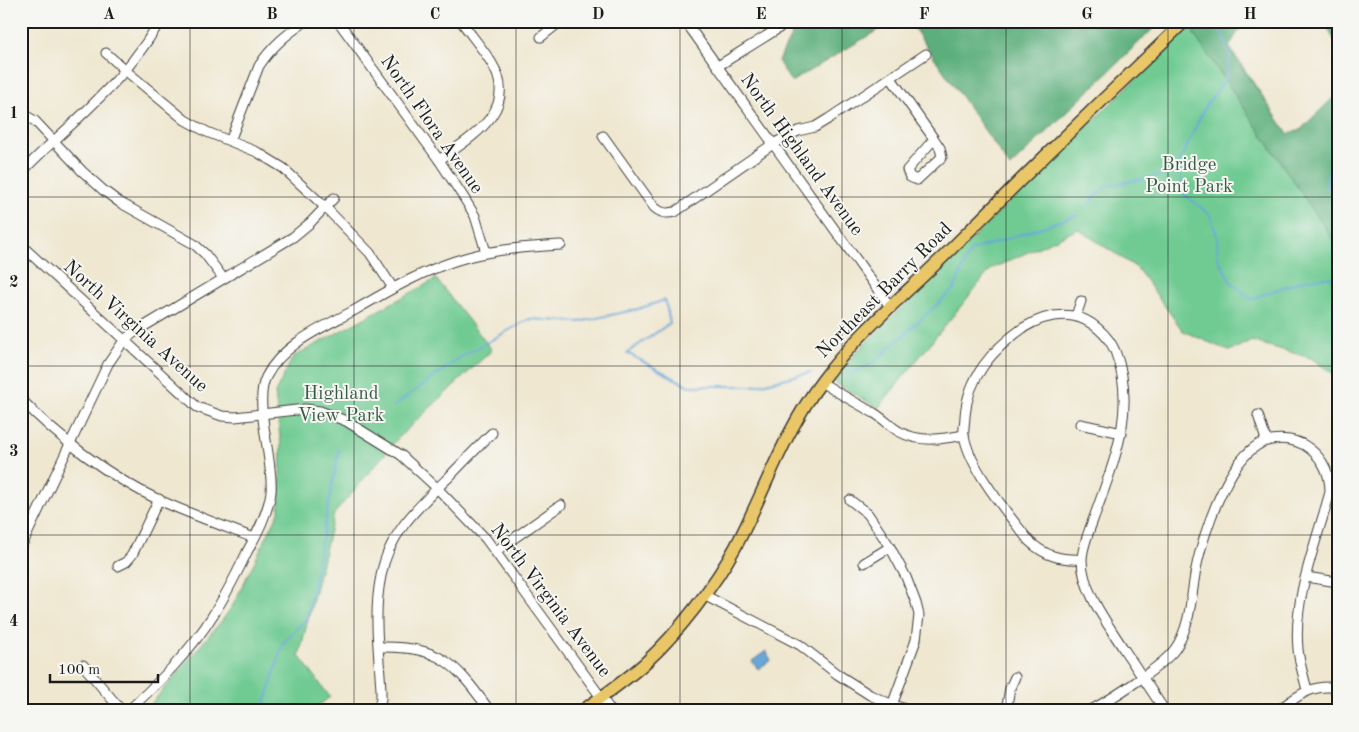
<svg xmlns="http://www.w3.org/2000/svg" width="1359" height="732" font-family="'Old Standard TT',serif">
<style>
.green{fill:#70cb92;stroke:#467457}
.forest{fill:#5caf7c;stroke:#3c664c}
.water{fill:#67a7da;stroke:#42627b}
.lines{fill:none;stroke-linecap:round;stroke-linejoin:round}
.stream{stroke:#67a7da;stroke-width:2}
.minor-casing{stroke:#3c3a37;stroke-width:11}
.major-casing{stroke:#3c3a37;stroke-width:14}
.minor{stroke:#fff;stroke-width:9}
.major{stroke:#e9c769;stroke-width:11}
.grid{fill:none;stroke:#1c1c1c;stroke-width:1;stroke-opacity:0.55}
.labels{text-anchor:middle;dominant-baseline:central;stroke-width:4;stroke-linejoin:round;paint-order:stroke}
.street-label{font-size:19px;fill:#1c1c1c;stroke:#f6f6f2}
.park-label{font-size:19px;fill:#395945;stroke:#f6f6f2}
.neatline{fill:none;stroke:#1c1c1c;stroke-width:2}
.grid-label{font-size:16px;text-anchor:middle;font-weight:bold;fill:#1c1c1c}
</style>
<rect width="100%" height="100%" fill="#f6f6f2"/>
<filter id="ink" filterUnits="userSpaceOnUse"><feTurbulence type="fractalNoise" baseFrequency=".02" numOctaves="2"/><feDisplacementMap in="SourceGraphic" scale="10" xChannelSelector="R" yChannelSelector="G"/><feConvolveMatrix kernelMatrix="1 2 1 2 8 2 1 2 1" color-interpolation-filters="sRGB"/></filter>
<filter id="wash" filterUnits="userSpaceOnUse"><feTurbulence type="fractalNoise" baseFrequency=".0096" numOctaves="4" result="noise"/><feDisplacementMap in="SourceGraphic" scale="20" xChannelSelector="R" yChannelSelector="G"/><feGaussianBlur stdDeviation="1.12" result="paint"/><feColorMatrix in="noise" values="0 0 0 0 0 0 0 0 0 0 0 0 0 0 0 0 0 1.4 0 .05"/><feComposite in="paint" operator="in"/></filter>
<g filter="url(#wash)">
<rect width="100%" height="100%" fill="#efe7d0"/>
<g class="green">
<polygon points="1195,21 1212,21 1298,149 1338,116 1338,377 1311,358 1251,341 1229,351 1183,331 1137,268 1078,229 991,269 878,408 834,382 856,352"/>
<polygon points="436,279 492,350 399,437 334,514 299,656 330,697 311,711 145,711 224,618 233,605 279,512 281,446 275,393 293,357"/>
</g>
<g class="forest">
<polygon points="799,21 893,21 791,82 778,61"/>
<polygon points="909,21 1161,21 1010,167"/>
<polygon points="1205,21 1245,21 1228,48 1288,134 1300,130 1338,93 1338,247 1193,33"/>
<polygon points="1324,21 1338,21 1338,47"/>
</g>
<polygon class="water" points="766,651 771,660 758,669 752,661"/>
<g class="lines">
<g class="stream">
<polyline points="1217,21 1230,55 1226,78 1205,107 1178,165 1184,194 1210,215 1217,236 1218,258 1231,282 1251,299 1306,279 1338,277"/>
<polyline points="1338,169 1329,170 1326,187 1338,196"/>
<polyline points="1089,204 1105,186 1179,172"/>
<polyline points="846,375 872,364 954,289 970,251 1078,215"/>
<polyline points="394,406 461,357 529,319 579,322 638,309 665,300 670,323 627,353 689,386 754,386 811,372"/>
<polyline points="263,711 283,643 307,618 339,450"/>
</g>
</g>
</g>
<g filter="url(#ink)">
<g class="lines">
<g class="minor-casing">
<g id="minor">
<polyline points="338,21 439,160 464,198 475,216 486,252"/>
<polyline points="685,21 891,308"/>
<polyline points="541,37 561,21"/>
<polyline points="106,53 125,70 185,120 207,132 257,152 283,168 325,207 370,253 393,288"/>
<polyline points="718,66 779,28"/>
<polyline points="891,78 934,139 940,148 942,157 917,180 910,177 907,170 934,139"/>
<polyline points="21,113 35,121 82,171 103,190 119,202 194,244 205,254 223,278"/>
<path d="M603 136 654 207C661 213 665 214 675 212L773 144 798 131 815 127 828 119 926 54"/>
<path d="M230 141 259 66C272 46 287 34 306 21"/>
<path d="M439 160C472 137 521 109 491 62 482 48 471 35 461 21"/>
<path d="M21 173C45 147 73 125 98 99 122 76 143 50 160 21"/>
<polyline points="21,245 197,407 222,416 235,417 305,409 320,411 346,421 401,455 437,488 486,539 611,711"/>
<polyline points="1076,316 1081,301"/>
<path d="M821 382C838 393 856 403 874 413 884 419 891 427 900 432 920 443 943 439 964 435"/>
<path d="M21 399C58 438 110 477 159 500 190 514 223 526 254 538"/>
<polyline points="1258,415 1266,440"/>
<polyline points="1080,424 1122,433"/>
<polyline points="850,500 868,514 890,547 906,577 916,603 919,615 916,640 890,711"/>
<polyline points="21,547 108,364 125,339 138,330 293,237 310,223 334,198"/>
<polyline points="496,551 561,505"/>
<path d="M1082 559C1060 560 1045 556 1029 541 1009 515 969 468 964 435 963 429 965 422 965 416 968 377 992 350 1023 328 1039 318 1055 313 1073 316 1091 319 1108 335 1115 351 1137 407 1115 459 1096 512 1091 526 1082 546 1082 560 1082 590 1107 623 1123 648 1137 669 1151 690 1165 711"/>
<polyline points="864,563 890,547"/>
<polyline points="118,566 126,562 132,555 159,499"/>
<polyline points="1306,577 1338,582"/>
<polyline points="704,595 800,645 837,674 870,695 893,705 912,711"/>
<path d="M379 647C441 646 455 663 490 711"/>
<polyline points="83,665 122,711"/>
<path d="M128 711C159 682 191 651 213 615 226 595 237 573 247 552 257 534 268 513 271 492 274 461 253 402 266 377 283 343 324 327 355 310 391 289 427 268 468 257 498 249 530 247 561 245"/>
<path d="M377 711 381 699V690C379 653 373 613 381 576 388 534 419 506 449 477 463 462 477 448 492 433"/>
<polyline points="1006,711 1010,688 1015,677"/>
<path d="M1089 711C1110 700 1162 667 1175 649 1191 626 1191 595 1196 569 1203 534 1231 446 1271 440 1284 438 1299 440 1310 449 1324 460 1330 474 1330 492 1317 541 1293 597 1298 649 1299 663 1304 677 1307 690"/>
<path d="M1277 711C1296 697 1312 683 1338 688"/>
</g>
</g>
<g class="major-casing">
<path id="major" d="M582 711C603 696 625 681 645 663 678 633 715 585 736 546 765 491 784 431 822 381 857 334 903 296 945 255 1024 176 1104 98 1185 21"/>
</g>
<use href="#minor" class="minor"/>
<use href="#major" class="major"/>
</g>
</g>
<path class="grid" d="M190 21V711M354 21V711M516 21V711M680 21V711M842 21V711M1006 21V711M1168 21V711M21 197H1338M21 366H1338M21 535H1338"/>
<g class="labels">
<g class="street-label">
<text transform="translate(431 125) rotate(55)">North Flora Avenue</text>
<text transform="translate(801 155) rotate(54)">North Highland Avenue</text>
<text transform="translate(885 291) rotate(-45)">Northeast Barry Road</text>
<text transform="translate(135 327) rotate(42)">North Virginia Avenue</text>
<text transform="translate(550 601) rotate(53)">North Virginia Avenue</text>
</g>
<g class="park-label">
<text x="1189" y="165">Bridge<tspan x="1189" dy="22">Point Park</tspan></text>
<text x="341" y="394">Highland<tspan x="341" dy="22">View Park</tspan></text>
</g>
</g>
<rect width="1359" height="732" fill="none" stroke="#f6f6f2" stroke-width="55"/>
<path d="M50 674v8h108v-8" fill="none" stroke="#1c1c1c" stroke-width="2.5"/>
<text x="58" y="674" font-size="15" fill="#1c1c1c" stroke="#f6f6f2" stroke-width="4" paint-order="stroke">100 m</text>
<rect x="28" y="28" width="1304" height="676" class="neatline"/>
<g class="grid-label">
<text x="109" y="19">A</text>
<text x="272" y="19">B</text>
<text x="435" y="19">C</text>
<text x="598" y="19">D</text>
<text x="761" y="19">E</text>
<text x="924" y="19">F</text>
<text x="1087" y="19">G</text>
<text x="1250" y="19">H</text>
<text x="14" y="118">1</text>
<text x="14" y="287">2</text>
<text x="14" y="456">3</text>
<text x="14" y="626">4</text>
</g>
</svg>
